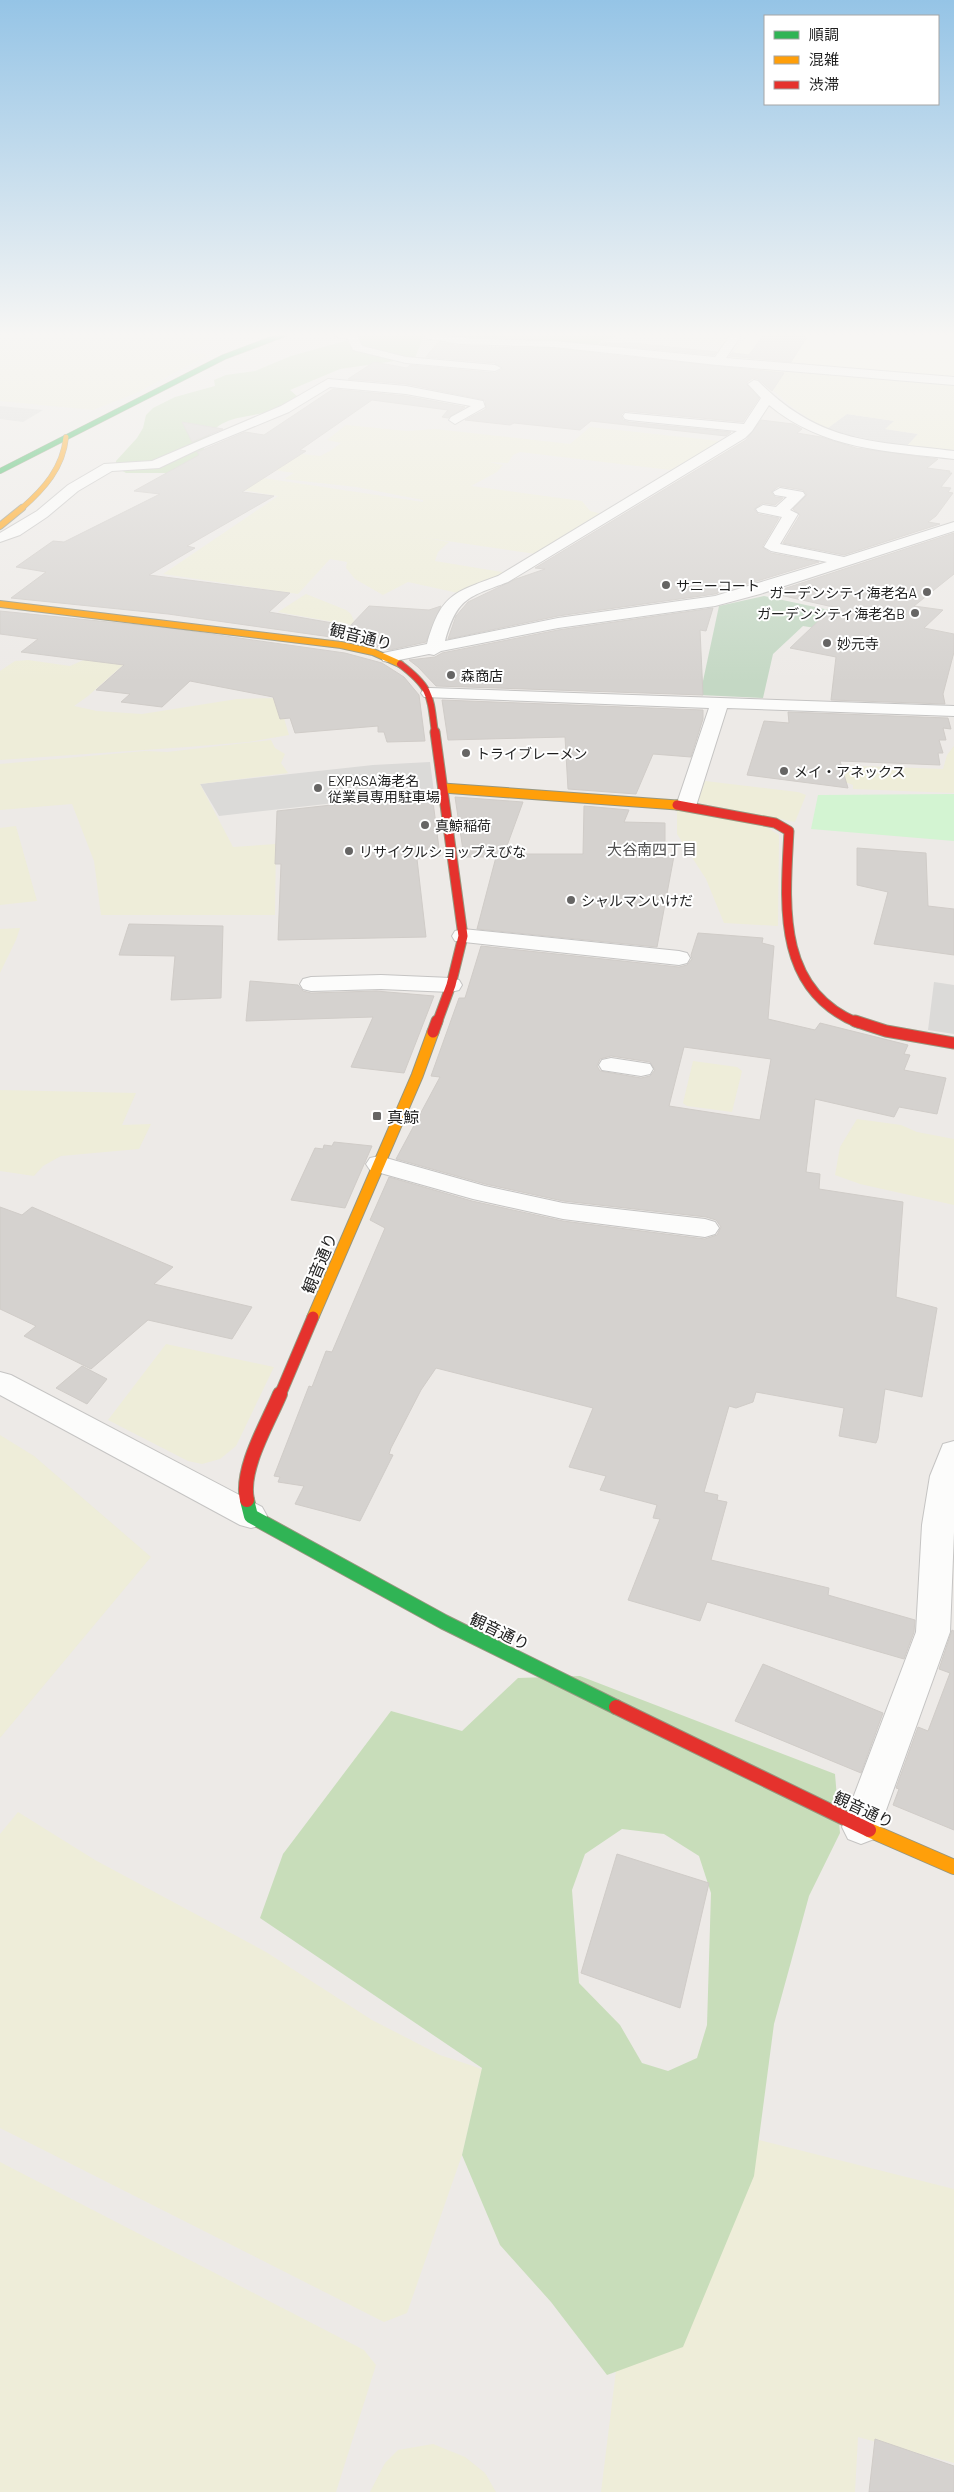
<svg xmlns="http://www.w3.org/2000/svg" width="954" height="2492" font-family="Barlow,'Noto Sans JP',sans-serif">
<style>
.education{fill:#f7f5e2}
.religious{fill:#dbdad8}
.farmland{fill:#eeedd9}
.forest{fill:#c8ddba;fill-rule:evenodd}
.cemetery{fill:#c4d8c4}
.park{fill:#d3f4d2}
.building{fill:#d5d2cf;stroke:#d0ccc8;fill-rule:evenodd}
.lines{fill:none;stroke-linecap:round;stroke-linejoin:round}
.street-casing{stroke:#c5c4c3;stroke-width:2}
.fast-far1-casing{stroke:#97967e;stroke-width:6}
.fast-casing{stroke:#97967e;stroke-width:16}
.slow-far4-casing{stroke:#97967e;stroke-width:6}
.slow-far3-casing{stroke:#97967e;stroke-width:8}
.slow-far2-casing{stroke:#97967e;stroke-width:11}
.slow-far1-casing{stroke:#97967e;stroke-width:13}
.slow-casing{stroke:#97967e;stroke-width:16}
.jam-far3-casing{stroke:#97967e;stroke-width:8}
.jam-far2-casing{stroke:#97967e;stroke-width:11}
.jam-far1-casing{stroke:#97967e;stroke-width:13}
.jam-casing{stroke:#97967e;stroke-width:16}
.street{fill:#fcfcfb;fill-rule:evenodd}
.fast-far1{stroke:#30b455;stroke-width:5}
.fast{stroke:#30b455;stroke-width:14}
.slow-far4{stroke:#ff9f0a;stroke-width:5}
.slow-far3{stroke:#ff9f0a;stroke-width:6}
.slow-far2{stroke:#ff9f0a;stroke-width:9}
.slow-far1{stroke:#ff9f0a;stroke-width:11}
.slow{stroke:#ff9f0a;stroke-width:14}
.jam-far3{stroke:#e5322d;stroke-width:6}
.jam-far2{stroke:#e5322d;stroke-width:9}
.jam-far1{stroke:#e5322d;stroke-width:11}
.jam{stroke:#e5322d;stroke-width:14}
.poi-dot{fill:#666564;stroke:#fff;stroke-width:2}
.labels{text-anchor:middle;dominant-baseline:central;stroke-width:4;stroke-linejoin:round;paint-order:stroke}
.far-poi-label{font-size:14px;fill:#1e1e1e;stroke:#fff;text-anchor:start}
.far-neighbourhood-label{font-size:15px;fill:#515151;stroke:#fff}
.street-label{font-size:16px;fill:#1e1e1e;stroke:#fff}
.poi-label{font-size:16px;fill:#1e1e1e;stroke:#fff;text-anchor:start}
</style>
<rect width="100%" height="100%" fill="#edeae7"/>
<polygon class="education" points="748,334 954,334 954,378 730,360 730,358"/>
<g class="religious">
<polygon points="0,406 43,410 23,422 0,419"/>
<polygon points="847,414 895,421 886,429 918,434 906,447 825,430"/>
<polygon points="430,762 434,792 219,816 200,784 373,765"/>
<polygon points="934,982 954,985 954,1034 928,1030"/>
</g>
<g class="farmland">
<polygon points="3,334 218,334 187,352 208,355 136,393 93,410 0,401 0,335"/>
<polygon points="619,334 732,334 725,344"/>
<polygon points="758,367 954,382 954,453 906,447 918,434 885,429 894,421 847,414 825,430 792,407 767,385 754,369"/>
<polygon points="346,425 407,431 435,429 570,444 590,427 719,441 712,447 670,470 520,452 513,455 508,463 488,462 503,465 497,472 471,486 582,501 590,511 602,514 536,554 420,537 449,542 438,552 435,561 508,573 458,593 408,582 383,595 355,579 346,568 347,562 330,559 298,594 163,574 278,496 242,490 263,478 423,502 423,500 356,487 284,479 294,473 274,470 292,453 320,456 330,451 341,443 327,440"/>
<polygon points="306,594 346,610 351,614 356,626 278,612"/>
<polygon points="130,620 167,626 88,696 74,706 97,711 142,714 237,699 278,698 289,735 248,742 187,747 0,760 0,671 15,661 28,660 70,666 86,659"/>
<polygon points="271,740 275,748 285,754 281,763 288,773 200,784 233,847 276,844 275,915 101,915 94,861 72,804 0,810 0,764 145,751 167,752"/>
<polygon points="954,746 954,793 853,789 853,785 848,783 832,782 834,765 943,769 947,755"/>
<polygon points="705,781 798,792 806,795 795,822 700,803 698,799"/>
<polygon points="677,810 765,826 779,835 778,926 724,923 706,879 677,834"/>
<polygon points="16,826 37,901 0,905 0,828"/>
<polygon points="20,928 16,940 0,973 0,929"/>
<polygon points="693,1061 737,1067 742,1071 732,1112 687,1106 683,1103"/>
<polygon points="0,1090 136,1093 122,1125 151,1124 139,1149 61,1156 43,1166 34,1176 0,1171"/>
<polygon points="857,1119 901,1125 917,1132 954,1139 954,1205 860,1184 835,1175 840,1147"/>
<polygon points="166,1344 274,1367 236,1446 220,1459 202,1464 188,1461 108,1420"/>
<polygon points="0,1435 34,1456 151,1557 0,1738"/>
<polygon points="18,1812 95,1860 266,1952 372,2020 440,2055 482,2069 462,2155 407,2313 384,2322 0,2128 0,1834"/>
<polygon points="648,2112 954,2189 954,2463 858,2437 855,2492 601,2492"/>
<polygon points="0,2162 364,2350 376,2365 336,2492 0,2492"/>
<polygon points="433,2444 465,2457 485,2473 496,2492 370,2492 385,2463 398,2450"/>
</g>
<g class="forest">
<path d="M370 334H421L423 337 415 358 340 369 290 390 298 397C292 401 285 406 278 409 243 421 210 411 202 457L175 473H126L116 467V461L137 438 143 428 146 415 153 408 175 397 215 386 214 380 226 375 255 371 291 356Z"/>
<polygon points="480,334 614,334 617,337 602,340 596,347 599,351 593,353 525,347"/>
<path d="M580 1676 835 1774 840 1833 809 1896 774 2024 754 2176 683 2347 607 2375 551 2302 500 2245 462 2155 482 2068 260 1918 283 1854 391 1711 462 1731 518 1678ZM622 1829 664 1834 699 1856 711 1893 707 2025 697 2058 668 2071 642 2063 620 2025 579 1983 572 1890 585 1854Z"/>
</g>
<g class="cemetery">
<polygon points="430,334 504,334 505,341 466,339"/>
<polygon points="764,596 857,616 839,632 803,626 773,654 763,698 700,695 719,606"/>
</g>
<polygon class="park" points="954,794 954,841 811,829 818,795"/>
<g class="building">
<polygon points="764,334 768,334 807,337 791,362 729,356 732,353 749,355"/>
<polygon points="438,342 460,346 554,349 784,373 772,391 758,379 753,378 747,382 747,385 759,398 743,422 625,411 621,415 623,420 629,422 731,432 726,436 591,421 580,430 514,423 510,425 465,420 486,409 485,400 406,384 348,379 374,362 407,368 410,365 495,373 503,369 495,363 426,357"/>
<polygon points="604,342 621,344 623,342 717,352 714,355 600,344"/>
<polygon points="333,389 406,396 465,407 448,418 442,417 448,410 372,400 300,450 306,451 242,492 274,496 187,546 195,548 149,575 290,593 269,612 350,626 369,606 429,610 441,606 426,642 390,650 345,639 168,614 11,598 46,572 16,567 53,541 64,542 160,494 134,491 199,455 197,452 200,451 245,432 264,435"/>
<polygon points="761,420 793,424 802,429 797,433 821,437 856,448 938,459 927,468 950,471 949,473 952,473 941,487 951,488 948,492 953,493 936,516 928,522 940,524 844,555 783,543 800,515 793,509 807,495 803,490 779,486 771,492 775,497 783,498 775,505 763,503 754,509 758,514 779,518 762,547 771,553 819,562 741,586 722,582 718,593 715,594 558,616 448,639 456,616 468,602 516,579 545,569 535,568 746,440"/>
<polygon points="182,422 223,429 192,442"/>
<polygon points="954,533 954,574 914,606 943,610 924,628 954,634 954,652 943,694 945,704 831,700 836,657 790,648 833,607 771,593"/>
<polygon points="713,608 706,631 700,630 703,695 436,686 418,667 409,660 435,657 442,653 558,630"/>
<polygon points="0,611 168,628 345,653 382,663 404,677 419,695 425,741 387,742 384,732 378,732 378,726 295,733 290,718 280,719 273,697 190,681 162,707 121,702 130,694 96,690 124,665 21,652 38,639 0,634"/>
<polygon points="442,700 703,710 703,719 691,757 653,754 636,794 568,789 565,737 448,740"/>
<polygon points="788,712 948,718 951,729 943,728 946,740 939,740 943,753 938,753 940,765 840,761 848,788 747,775 764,721 789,723"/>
<polygon points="432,794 440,856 423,856 423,858 417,859 426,937 278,940 281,864 275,864 277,811"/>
<polygon points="455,797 523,802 504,854 583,854 584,806 629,810 624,822 665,823 665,855 674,856 657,947 477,929 496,857 464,857"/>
<polygon points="857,848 926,853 928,906 954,909 954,955 874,944 888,892 857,885"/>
<polygon points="129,924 223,926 221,998 171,1000 175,956 119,955"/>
<path d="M698 933 763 938 762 943 774 946 768 1019 815 1030 820 1023 908 1045 904 1054 910 1055 904 1070 946 1078 937 1114 899 1107 894 1117 815 1099 806 1172 820 1174 819 1189 903 1202 896 1297 937 1308 922 1397 885 1389 878 1438 876 1443 839 1436 844 1408 756 1392 753 1402 736 1408 729 1406 704 1492 718 1495 717 1500 727 1502 711 1560 829 1588 828 1595 915 1620 914 1632 904 1659 707 1602 700 1621 628 1600 660 1519 653 1518 657 1505 600 1490 606 1476 569 1467 593 1408 436 1368 421 1390 391 1448 389 1454 393 1455 360 1521 295 1504 304 1486 278 1482 280 1477 274 1476 309 1386 312 1387 326 1351 332 1352 385 1228 370 1220 389 1177 472 1201 563 1221 705 1239 717 1235 721 1227 716 1220 706 1217 563 1201 485 1184 396 1159 440 1077 431 1076 459 998H465L481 946 679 967 687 965 692 959 691 955ZM684 1047 771 1059 760 1120 669 1106ZM611 1056 650 1062 655 1070 650 1076 641 1078 600 1071 597 1066 600 1059Z"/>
<polygon points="250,981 298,985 303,991 311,993 376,991 434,996 404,1073 351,1067 373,1017 246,1021"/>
<polygon points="334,1142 372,1146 345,1208 291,1200 315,1148 323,1149 324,1145 332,1146"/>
<polygon points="0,1207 22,1215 32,1207 173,1267 154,1284 252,1307 232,1339 148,1320 91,1369 24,1336 36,1326 0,1309"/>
<polygon points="82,1366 107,1379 87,1404 56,1388"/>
<polygon points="952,1630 954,1631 954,1830 893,1805 899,1789 896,1788 918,1727 928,1731 950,1673 939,1669"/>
<polygon points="763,1664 883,1713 861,1773 735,1721"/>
<polygon points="617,1854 709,1883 680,2008 581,1973"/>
<polygon points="875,2439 954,2466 954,2492 869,2492"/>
</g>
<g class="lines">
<g class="street-casing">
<g id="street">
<polygon points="333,334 357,335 362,346 406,357 495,365 501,368 495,371 406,363 353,350 348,339 334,336"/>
<polygon points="425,334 475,339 554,341 715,357 731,334 742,334 726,358 954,377 954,385 717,365 554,347 460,344 425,338"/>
<polygon points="328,379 406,386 483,401 485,407 455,424 449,420 451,417 471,406 406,394 330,387 289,412 199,449 159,468 112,471 78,491 47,517 20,535 0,542 0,533 37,511 68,485 104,464 152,461 281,406"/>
<path d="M754 380 758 381C820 444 873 441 954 451V459C887 451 823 450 769 405L752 431 745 438 508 582C469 597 457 597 445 641L558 618 715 596 827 562 771 551 764 547 782 517 758 512 756 509 763 505 776 507 787 497 775 495 773 492 780 488 803 492 805 495 790 510 798 514 780 544 844 557 954 522V531L760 594 715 606 558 628 441 651 434 655 429 654 389 662 383 661 381 657 383 653 427 644C441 595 452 593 498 576L737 431 629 420 625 419 623 416 625 413 744 424 761 398 748 384Z"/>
<polygon points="430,688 954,706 954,716 727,708 696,806 693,810 679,810 676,806 709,708 424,697 421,693 424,689"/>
<polygon points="463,929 679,951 687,953 690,958 687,963 679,965 455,941 452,936 455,931"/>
<polygon points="381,975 451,978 459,980 462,985 459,990 451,992 381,989 311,991 303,989 300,984 303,979 311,977"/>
<polygon points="611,1058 650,1064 653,1069 650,1074 641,1076 602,1070 599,1065 602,1060"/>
<polygon points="379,1156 485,1186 563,1203 705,1219 715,1222 719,1228 715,1234 705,1237 563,1219 473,1199 370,1170 366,1164 370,1158"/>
<polygon points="0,1372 11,1375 262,1507 267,1516 262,1525 251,1528 240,1525 0,1395"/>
<polygon points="954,1441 954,1532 950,1632 880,1827 874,1839 861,1844 848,1839 842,1827 916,1632 922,1525 930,1476 943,1444"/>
</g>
</g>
<g class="fast-far1-casing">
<polyline id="fast-far1" points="0,471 224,357 285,334"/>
</g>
<g class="fast-casing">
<polyline id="fast" points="247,1500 251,1516 444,1622 616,1707"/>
</g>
<g class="slow-far4-casing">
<path id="slow-far4" d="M21 509C44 489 63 468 66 437"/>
</g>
<g class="slow-far3-casing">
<g id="slow-far3">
<polyline points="0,526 22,508"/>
<polyline points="0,604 341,645 373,652 400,664"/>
</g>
</g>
<g class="slow-far2-casing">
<polyline id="slow-far2" points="443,788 677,805"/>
</g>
<g class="slow-far1-casing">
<polyline id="slow-far1" points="313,1317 417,1076 433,1032"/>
</g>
<g class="slow-casing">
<polyline id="slow" points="869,1830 954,1867"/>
</g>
<g class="jam-far3-casing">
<path id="jam-far3" d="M400 664C432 688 430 696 435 733"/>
</g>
<g class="jam-far2-casing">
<g id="jam-far2">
<polyline points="435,732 463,936 451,985 437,1023"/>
<path d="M677 805 775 823 789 831C785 904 776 990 858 1023"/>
</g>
</g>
<g class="jam-far1-casing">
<g id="jam-far1">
<polyline points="855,1021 886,1031 954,1043"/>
<polyline points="433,1032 437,1021"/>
<polyline points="280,1395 313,1317"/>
</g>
</g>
<g class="jam-casing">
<g id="jam">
<path d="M247 1500C240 1469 268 1423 280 1394"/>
<polyline points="616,1707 869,1830"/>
</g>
</g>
<use href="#street" class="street"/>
<use href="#fast-far1" class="fast-far1"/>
<use href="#fast" class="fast"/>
<use href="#slow-far4" class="slow-far4"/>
<use href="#slow-far3" class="slow-far3"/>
<use href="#slow-far2" class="slow-far2"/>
<use href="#slow-far1" class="slow-far1"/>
<use href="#slow" class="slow"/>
<use href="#jam-far3" class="jam-far3"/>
<use href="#jam-far2" class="jam-far2"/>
<use href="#jam-far1" class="jam-far1"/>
<use href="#jam" class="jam"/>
</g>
<linearGradient id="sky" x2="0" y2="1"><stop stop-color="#95c4e6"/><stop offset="0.49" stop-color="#f7f6f4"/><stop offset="1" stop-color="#f7f6f4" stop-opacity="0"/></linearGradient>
<rect width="954" height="683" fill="url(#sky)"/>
<g class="poi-dot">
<circle cx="666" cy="585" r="5"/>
<circle cx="927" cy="592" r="5"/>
<circle cx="915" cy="613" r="5"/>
<circle cx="827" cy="643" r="5"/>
<circle cx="451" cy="675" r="5"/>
<circle cx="466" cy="753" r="5"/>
<circle cx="784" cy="771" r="5"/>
<circle cx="318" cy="788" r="5"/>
<circle cx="425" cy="825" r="5"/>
<circle cx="349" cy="851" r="5"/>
<circle cx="571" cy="900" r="5"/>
<rect x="372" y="1111" width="10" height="10" rx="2.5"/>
</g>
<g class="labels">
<g class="far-poi-label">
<text x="676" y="585">サニーコート</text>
<text x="917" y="592" text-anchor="end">ガーデンシティ海老名A</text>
<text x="905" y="613" text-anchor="end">ガーデンシティ海老名B</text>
<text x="837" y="643">妙元寺</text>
<text x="461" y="675">森商店</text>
<text x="476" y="753">トライブレーメン</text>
<text x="794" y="771">メイ・アネックス</text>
<text x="328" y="780">EXPASA海老名<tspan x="328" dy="16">従業員専用駐車場</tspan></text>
<text x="435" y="825">真鯨稲荷</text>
<text x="359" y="851">リサイクルショップえびな</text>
<text x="581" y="900">シャルマンいけだ</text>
</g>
<g class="far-neighbourhood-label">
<text x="652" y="849">大谷南四丁目</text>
</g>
<g class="street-label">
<text transform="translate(361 636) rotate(14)">観音通り</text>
<text transform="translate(319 1263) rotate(-67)">観音通り</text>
<text transform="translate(500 1631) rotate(26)">観音通り</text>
<text transform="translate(864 1809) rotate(25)">観音通り</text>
</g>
<g class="poi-label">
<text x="387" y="1116">真鯨</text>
</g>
</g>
<rect x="764" y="15" width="175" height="90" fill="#ffffff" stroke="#a5a5a5"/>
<rect x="774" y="31" width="25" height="8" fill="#30b455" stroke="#a5a5a5"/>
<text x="809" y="40" font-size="15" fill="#1e1e1e">順調</text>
<rect x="774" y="56" width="25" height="8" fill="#ff9f0a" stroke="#a5a5a5"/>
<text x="809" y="65" font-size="15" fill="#1e1e1e">混雑</text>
<rect x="774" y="81" width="25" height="8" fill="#e5322d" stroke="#a5a5a5"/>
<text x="809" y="90" font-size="15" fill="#1e1e1e">渋滞</text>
</svg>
